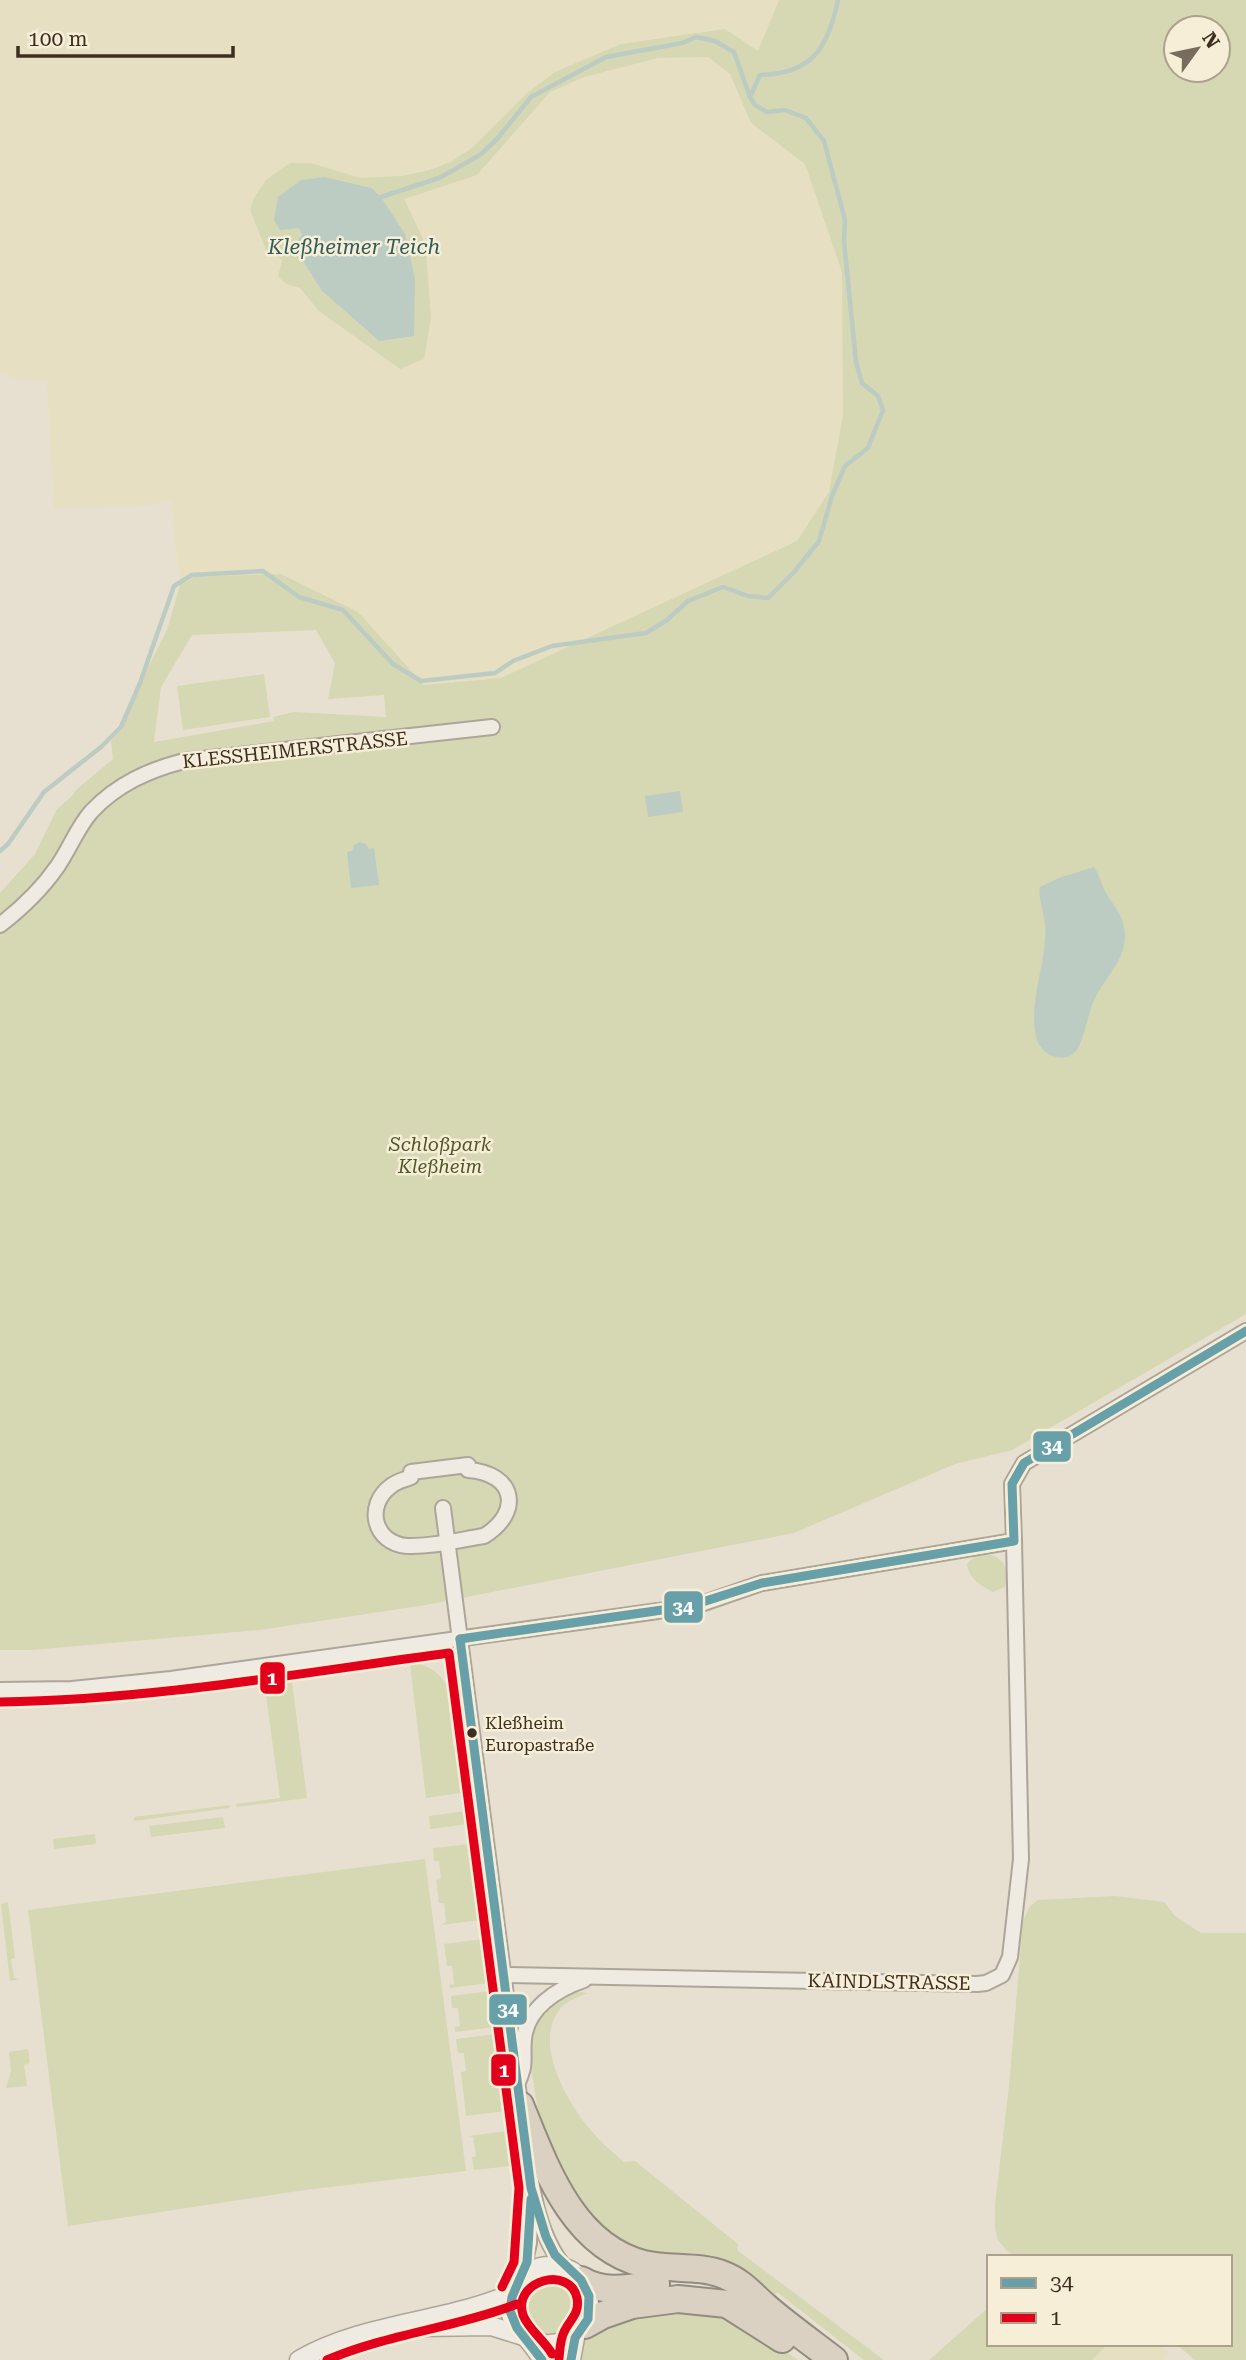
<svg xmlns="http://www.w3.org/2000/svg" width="1246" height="2360" font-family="'Roboto Serif',serif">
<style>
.farmland{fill:#e6dfc2}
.green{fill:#d6d7b3;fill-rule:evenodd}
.water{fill:#bcccc2}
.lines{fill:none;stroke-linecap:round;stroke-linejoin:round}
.stream{stroke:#bcccc2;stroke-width:4.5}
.minor-casing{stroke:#ada599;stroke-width:18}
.tertiary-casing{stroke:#ada599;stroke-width:21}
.motorway-casing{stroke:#928b80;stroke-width:30}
.minor{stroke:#efebe3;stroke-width:14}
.tertiary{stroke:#efebe3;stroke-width:18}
.motorway{stroke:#dad1c2;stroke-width:26}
.bus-1-casing{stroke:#f7eed8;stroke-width:14}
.bus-2-casing{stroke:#f7eed8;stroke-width:14}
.bus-1{stroke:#68a0a9;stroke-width:9}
.bus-2{stroke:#e2001a;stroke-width:9}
.bus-dot{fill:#3d2e20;stroke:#f7eed8;stroke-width:2.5}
.labels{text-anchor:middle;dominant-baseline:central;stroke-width:5;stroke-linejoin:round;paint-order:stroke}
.bus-label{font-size:17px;fill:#3d2e20;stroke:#f7eed8;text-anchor:start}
.street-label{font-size:19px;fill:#3d2e20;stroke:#f7eed8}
.park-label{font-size:19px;font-style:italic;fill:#4d5a26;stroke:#f7eed8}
.water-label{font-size:21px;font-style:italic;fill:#2f5d5a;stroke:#f7eed8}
.line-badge{stroke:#f7eed8;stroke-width:2.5}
.badge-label{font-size:19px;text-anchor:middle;font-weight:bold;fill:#fff}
</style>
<rect width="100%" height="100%" fill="#e7e0d1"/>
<g class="farmland">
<polygon points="0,0 779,0 758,51 725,29 526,94 472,148 450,162 402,176 383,178 360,178 311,163 250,211 266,250 282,260 281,270 287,284 300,288 319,311 400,369 425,243 403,199 477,175 550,92 584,77 658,58 708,57 730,74 751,123 805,163 842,272 843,415 829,492 797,541 501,678 424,685 358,612 195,577 180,585 171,501 153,505 54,508 47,380 24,380 0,374"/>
<polygon points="1108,2344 1158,2344 1169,2353 1163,2360 1092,2360"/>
</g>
<g class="green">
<path d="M779 0H1246V1314L1012 1450 955 1464 794 1533 426 1605 260 1630 32 1650H0V893L35 854 57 809 72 796 77 789 113 759 111 741 167 630 180 585 195 577 281 574 358 612 424 685 501 678 797 541 829 492 843 415 842 272 805 164 751 123 730 74 708 57 658 58 584 77 550 92 477 175 404 199 425 243 431 317 424 359 400 369 319 311 300 288 287 284 278 277 282 260 266 250 250 210 254 198 266 180 290 163H311L360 178 402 176 429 170 450 162 472 148 526 94 555 72 621 44 725 29 758 51ZM1176 28H1218V70H1176ZM325 177 372 188 381 197 405 235 379 341 322 291 293 246 302 235 299 228ZM316 630 335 663 328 699 384 695 386 717 294 712 273 717 274 721 154 742 161 687 192 635Z"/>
<polygon points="264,674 270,717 183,730 177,686"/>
<path d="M984 1554C1004 1555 1010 1570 1005 1587L993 1592C980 1585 969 1579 967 1564L974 1557Z"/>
<path d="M410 1664C436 1663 447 1682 455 1704L449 1705 453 1745 461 1750 463 1776 459 1779 460 1793 426 1798Z"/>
<polygon points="281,1672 291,1674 307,1798 237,1807 236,1804 280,1798 264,1681 255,1682 255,1679 260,1674"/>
<polygon points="229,1678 239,1678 242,1683 122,1698 119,1696 121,1692"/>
<polygon points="230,1805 229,1808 134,1821 134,1817"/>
<polygon points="467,1811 469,1824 430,1829 429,1816"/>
<polygon points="223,1817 225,1828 151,1837 149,1826"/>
<polygon points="95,1834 96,1844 54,1849 53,1839"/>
<polygon points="471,1844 481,1920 441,1925 446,1922 444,1903 439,1903 436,1880 441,1879 439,1861 434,1861 433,1848"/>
<polygon points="425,1859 466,2171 305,2190 68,2226 28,1910"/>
<polygon points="1115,1896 1164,1902 1175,1916 1201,1933 1246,1933 1246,2360 1195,2360 1176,2344 1230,2344 1230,2257 1018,2257 1007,2251 998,2240 995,2229 995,2204 1009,2086 1023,1921 1030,1906 1038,1900"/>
<polygon points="8,1902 15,1958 11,1959 14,1978 19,1979 10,1981 1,1904"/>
<polygon points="483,1939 489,1983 450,1988 449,1985 454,1984 452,1966 447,1966 444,1944"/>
<polygon points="490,1991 495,2027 455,2032 455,2027 460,2026 458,2008 452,2008 451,1996"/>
<path d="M579 1992 588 1993C578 1997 566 2001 560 2009 531 2045 571 2109 596 2136 605 2146 615 2154 624 2162L635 2161 738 2244 737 2250 884 2360H864L777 2292 773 2300 664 2261 595 2231 542 2135 529 2056 530 2039 536 2025 547 2010 567 1994Z"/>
<polygon points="496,2034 506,2111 466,2116 461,2072 466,2071 464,2053 458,2053 456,2039"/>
<polygon points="28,2049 30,2063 24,2065 27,2086 6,2088 11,2071 9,2052"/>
<polygon points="507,2131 511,2166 474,2170 472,2157 476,2156 473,2137 469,2136"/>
<circle cx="550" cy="2307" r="30"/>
<polygon points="989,2307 989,2344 1108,2344 1092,2360 929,2360"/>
<path d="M728 2311 798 2360H576C580 2348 588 2331 599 2324 623 2307 698 2312 728 2311Z"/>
</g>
<g class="water">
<polygon points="325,177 372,188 381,197 405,234 415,279 414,336 379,341 322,291 293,246 302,235 299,228 280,230 274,220 278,197 301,180"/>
<polygon points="680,791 683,812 648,817 645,796"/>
<polygon points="360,842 366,844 369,849 374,848 379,885 351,888 347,852 352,851 354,845"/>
<path d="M1094 867C1099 874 1101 883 1105 891 1113 906 1124 915 1125 934 1126 959 1107 975 1096 996 1088 1011 1084 1041 1076 1051 1071 1057 1064 1059 1057 1057 1017 1050 1041 977 1044 951 1045 942 1046 933 1045 924 1044 911 1038 900 1040 887L1059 878Z"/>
</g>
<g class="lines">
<g class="stream">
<polyline points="381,197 439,178 480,155 497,139 531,97 606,57 682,43 696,37 715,41 734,52 750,97"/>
<path d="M0 851 8 844 44 792 101 747 121 727 140 683 174 586 192 575 263 571 299 597 343 610 393 664 421 681 495 673 513 661 552 646 646 633 667 620 688 601 723 587 748 596 768 598 795 571 819 541 832 496 845 466 868 448 883 410 878 396 862 383 856 362 844 241 845 220 824 141 806 118 785 110 767 112 755 105 750 97 760 75C812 74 828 48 838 0"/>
</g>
<g class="minor-casing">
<g id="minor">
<path d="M0 925C22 908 41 890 57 867 69 850 77 828 91 812 117 784 149 770 184 761L492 727"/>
<path d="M468 1465V1470C515 1473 523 1512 484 1536 459 1540 432 1547 407 1546 373 1543 365 1505 391 1486 397 1481 404 1480 411 1477V1472Z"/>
<polyline points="443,1508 521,2112"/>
<polyline points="0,1690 72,1689 171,1679 658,1611 704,1603 762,1583 1014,1541 1012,1484 1024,1463 1246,1331"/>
<polyline points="503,1975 977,1984 986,1983 1002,1975 1010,1957 1021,1859 1014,1541"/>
<path d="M518 2082C527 2062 522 2059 524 2039 527 2008 557 1989 584 1980"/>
<path d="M525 2139C531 2183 536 2234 566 2269"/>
<polyline points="521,2279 529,2243 531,2200"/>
</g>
</g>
<g class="tertiary-casing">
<g id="tertiary">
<polyline points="423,2327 491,2326 523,2336"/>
<path d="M531 2342C599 2360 610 2263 548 2266 536 2266 523 2275 517 2285 495 2321 529 2332 542 2360"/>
<path d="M299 2360C365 2322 445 2323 513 2293"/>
<polyline points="571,2360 575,2338"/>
</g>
</g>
<g class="motorway-casing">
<g id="motorway">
<path d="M520 2105C545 2166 572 2246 644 2264 670 2270 699 2265 724 2275 742 2282 752 2295 766 2307 788 2326 812 2343 834 2360"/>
<path d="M581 2280C605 2294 629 2288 656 2284"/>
<polyline points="585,2325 603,2315 632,2305 678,2299 727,2304 782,2339"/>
</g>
</g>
<use href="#minor" class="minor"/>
<use href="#tertiary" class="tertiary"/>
<use href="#motorway" class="motorway"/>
<g class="bus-1-casing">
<g id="bus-1">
<polyline points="460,1639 690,1606 762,1583 1014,1541 1012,1484 1024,1463 1246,1331"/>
<polyline points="460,1639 531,2188 546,2237 555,2255 581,2280 589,2296 588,2319 575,2338 571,2360"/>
<polyline points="531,2199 527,2262 512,2297 510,2311 517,2328 542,2360"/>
</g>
</g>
<g class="bus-2-casing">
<g id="bus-2">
<path d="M0 1702C151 1700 300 1673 449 1653L519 2188 514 2262 502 2287"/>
<path d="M552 2354C545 2341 528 2329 523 2315 512 2280 570 2265 577 2298 580 2314 570 2319 564 2332 560 2340 560 2350 559 2358"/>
<path d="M327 2360C387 2334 455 2328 517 2304"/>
</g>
</g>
<use href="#bus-1" class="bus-1"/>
<use href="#bus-2" class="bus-2"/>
</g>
<circle class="bus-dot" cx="472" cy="1733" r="6"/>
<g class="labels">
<g class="bus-label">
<text x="485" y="1723">Kleßheim<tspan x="485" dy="22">Europastraße</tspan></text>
</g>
<g class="street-label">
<text transform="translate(295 750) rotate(-6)">KLESSHEIMERSTRASSE</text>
<text transform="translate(889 1982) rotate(1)">KAINDLSTRASSE</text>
</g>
<g class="park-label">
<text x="440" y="1144">Schloßpark<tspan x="440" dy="22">Kleßheim</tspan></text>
</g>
<g class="water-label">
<text x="354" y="247">Kleßheimer Teich</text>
</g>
</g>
<g class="line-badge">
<rect x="1032" y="1430" width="40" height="33" rx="7" fill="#68a0a9"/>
<rect x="663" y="1590" width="41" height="34" rx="7" fill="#68a0a9"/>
<rect x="259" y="1661" width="27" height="34" rx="7" fill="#e2001a"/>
<rect x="488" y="1993" width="40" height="33" rx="7" fill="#68a0a9"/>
<rect x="490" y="2053" width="27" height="34" rx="7" fill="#e2001a"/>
</g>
<g class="badge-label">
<text x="1052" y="1453">34</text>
<text x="683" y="1614">34</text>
<text x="272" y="1685">1</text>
<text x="508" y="2016">34</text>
<text x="504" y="2077">1</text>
</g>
<rect x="987" y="2255" width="245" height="91" fill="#f7eed8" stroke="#ada18e" stroke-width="2"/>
<rect x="1001" y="2278" width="35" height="10" fill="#68a0a9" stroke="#ada18e" stroke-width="2"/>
<text x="1050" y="2290" font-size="21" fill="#3d2e20">34</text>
<rect x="1001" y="2313" width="35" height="10" fill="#e2001a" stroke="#ada18e" stroke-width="2"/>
<text x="1050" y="2325" font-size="21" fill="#3d2e20">1</text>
<g transform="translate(1197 49) rotate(57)"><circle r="33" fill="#f7eed8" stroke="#ada18e" stroke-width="2"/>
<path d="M0-5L12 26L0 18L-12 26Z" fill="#786c5e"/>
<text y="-10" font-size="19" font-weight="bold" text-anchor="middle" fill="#3d2e20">N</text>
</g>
<path d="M18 46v10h215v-10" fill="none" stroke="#3d2e20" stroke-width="3.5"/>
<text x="28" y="46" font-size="21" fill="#3d2e20" stroke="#f7eed8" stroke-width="5" paint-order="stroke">100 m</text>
</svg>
